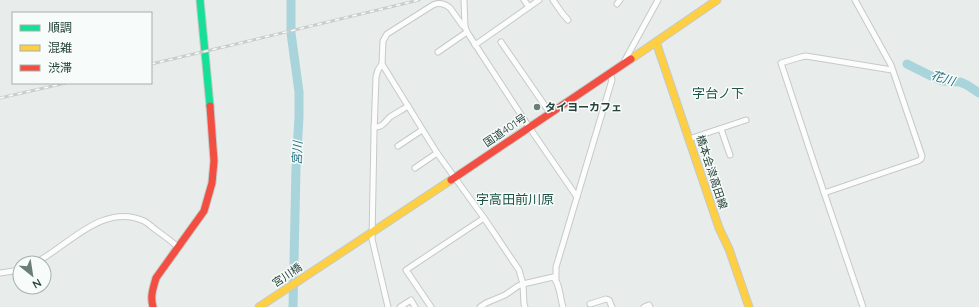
<svg xmlns="http://www.w3.org/2000/svg" width="979" height="307" font-family="Quicksand,'Noto Sans JP',sans-serif">
<style>
.lines{fill:none;stroke-linecap:round;stroke-linejoin:round}
.river{stroke:#a9d4db;stroke-width:9}
.street-casing{stroke:#c5cac8;stroke-width:7}
.fast-casing{stroke:#c3cbc8;stroke-width:9}
.slow-casing{stroke:#c3cbc8;stroke-width:9}
.jam-casing{stroke:#c3cbc8;stroke-width:9}
.street{stroke:#fcfcfc;stroke-width:5}
.fast{stroke:#16e098;stroke-width:7}
.slow{stroke:#ffcf43;stroke-width:7}
.jam{stroke:#f24e42;stroke-width:7}
.rail-casing{stroke:#c9cdcc;stroke-width:3}
.rail{stroke:#f7fbf9;stroke-width:1.5;stroke-dasharray:4.5;stroke-linecap:butt}
.poi-dot{fill:#697e78;stroke:#f7fbf9;stroke-width:1.5}
.labels{text-anchor:middle;dominant-baseline:central;stroke-width:3;stroke-linejoin:round;paint-order:stroke}
.poi-label{font-size:11px;font-weight:bold;fill:#24423a;stroke:#f7fbf9;text-anchor:start}
.street-label{font-size:11px;fill:#24423a;stroke:#f7fbf9}
.water-label{font-size:12px;font-style:italic;fill:#1c6f80;stroke:#f7fbf9}
.quarter-label{font-size:13px;fill:#1f5548;stroke:#f7fbf9}
</style>
<rect width="100%" height="100%" fill="#e8edeb"/>
<g class="lines">
<g class="river">
<polyline points="291,0 291,33 299,92 299,117 296,168 293,307"/>
<polyline points="907,64 933,77 943,81 960,82 967,85 979,93"/>
</g>
<g class="street-casing">
<g id="street">
<polyline points="464,0 465,27 467,32 529,127 577,197"/>
<polyline points="524,0 529,7"/>
<polyline points="553,0 562,13 568,20"/>
<polyline points="617,4 620,0"/>
<path d="M465 27 463 26 450 8C445 4 439 2 433 5L387 34 383 41 382 64 437 153 484 218 519 270 523 284 524 304 525 307"/>
<polyline points="501,42 550,113"/>
<polyline points="475,45 539,0"/>
<polyline points="438,52 467,32"/>
<polyline points="625,62 625,60 658,0"/>
<polyline points="382,64 378,70 376,77 374,133 372,239 388,307"/>
<path d="M374 127C382 128 385 122 390 117 396 113 402 110 408 106"/>
<polyline points="721,129 730,155"/>
<polyline points="689,139 746,120"/>
<polyline points="398,146 422,130"/>
<polyline points="415,168 437,153"/>
<polyline points="824,193 918,161 921,159 922,156 891,65 855,0"/>
<path d="M35 263C68 246 103 202 144 221 148 223 152 227 156 230 163 235 171 241 178 247"/>
<polyline points="0,273 20,270"/>
<polyline points="556,279 556,267 612,80 610,73"/>
<polyline points="590,304 606,299 609,300 612,307"/>
<polyline points="400,307 411,300 415,307"/>
<polyline points="431,307 406,270 484,218"/>
<path d="M480 307 486 303 505 295 518 286 523 284 553 277C560 283 560 298 563 307"/>
<polyline points="644,307 649,305 650,307"/>
<polyline points="863,307 814,163 781,63 801,57 806,56 892,70"/>
</g>
</g>
<g class="fast-casing">
<polyline id="fast" points="200,0 210,106"/>
</g>
<g class="slow-casing">
<g id="slow">
<polyline points="656,42 719,228 729,249 749,307"/>
<polyline points="631,59 717,0"/>
<polyline points="259,307 451,180"/>
</g>
</g>
<g class="jam-casing">
<g id="jam">
<polyline points="451,180 631,59"/>
<path d="M153 307C150 296 153 289 156 278L204 211 212 183 214 161 210 106"/>
</g>
</g>
<use href="#street" class="street"/>
<use href="#fast" class="fast"/>
<use href="#slow" class="slow"/>
<use href="#jam" class="jam"/>
<g class="rail-casing">
<g id="rail">
<polyline points="151,64 232,45 419,0"/>
<polyline points="0,98 66,83"/>
</g>
</g>
<use href="#rail" class="rail"/>
</g>
<circle class="poi-dot" cx="537" cy="107" r="4"/>
<g class="labels">
<g class="poi-label">
<text x="545" y="107">タイヨーカフェ</text>
</g>
<g class="street-label">
<text transform="translate(505 130) rotate(-34)">国道401号</text>
<text transform="translate(712 172) rotate(72)">橋本会津高田線</text>
<text transform="translate(287 275) rotate(-34)">宮川橋</text>
</g>
<g class="water-label">
<text transform="translate(943 78) rotate(17)">花川</text>
<text transform="translate(297 153) rotate(-88)">宮川</text>
</g>
<g class="quarter-label">
<text x="718" y="93">字台ノ下</text>
<text x="515" y="199">字高田前川原</text>
</g>
</g>
<rect x="12" y="12" width="140" height="72" fill="#f7fbf9" stroke="#a3b1ad"/>
<rect x="20" y="25" width="20" height="6" fill="#16e098" stroke="#a3b1ad"/>
<text x="48" y="32" font-size="12" fill="#24423a">順調</text>
<rect x="20" y="45" width="20" height="6" fill="#ffcf43" stroke="#a3b1ad"/>
<text x="48" y="52" font-size="12" fill="#24423a">混雑</text>
<rect x="20" y="65" width="20" height="6" fill="#f24e42" stroke="#a3b1ad"/>
<text x="48" y="72" font-size="12" fill="#24423a">渋滞</text>
<g transform="translate(32 275) rotate(150)"><circle r="19" fill="#f7fbf9" stroke="#a3b1ad"/>
<path d="M0-3L7 15L0 10L-7 15Z" fill="#697e78"/>
<text y="-6" font-size="11" font-weight="bold" text-anchor="middle" fill="#24423a">N</text>
</g>
</svg>
